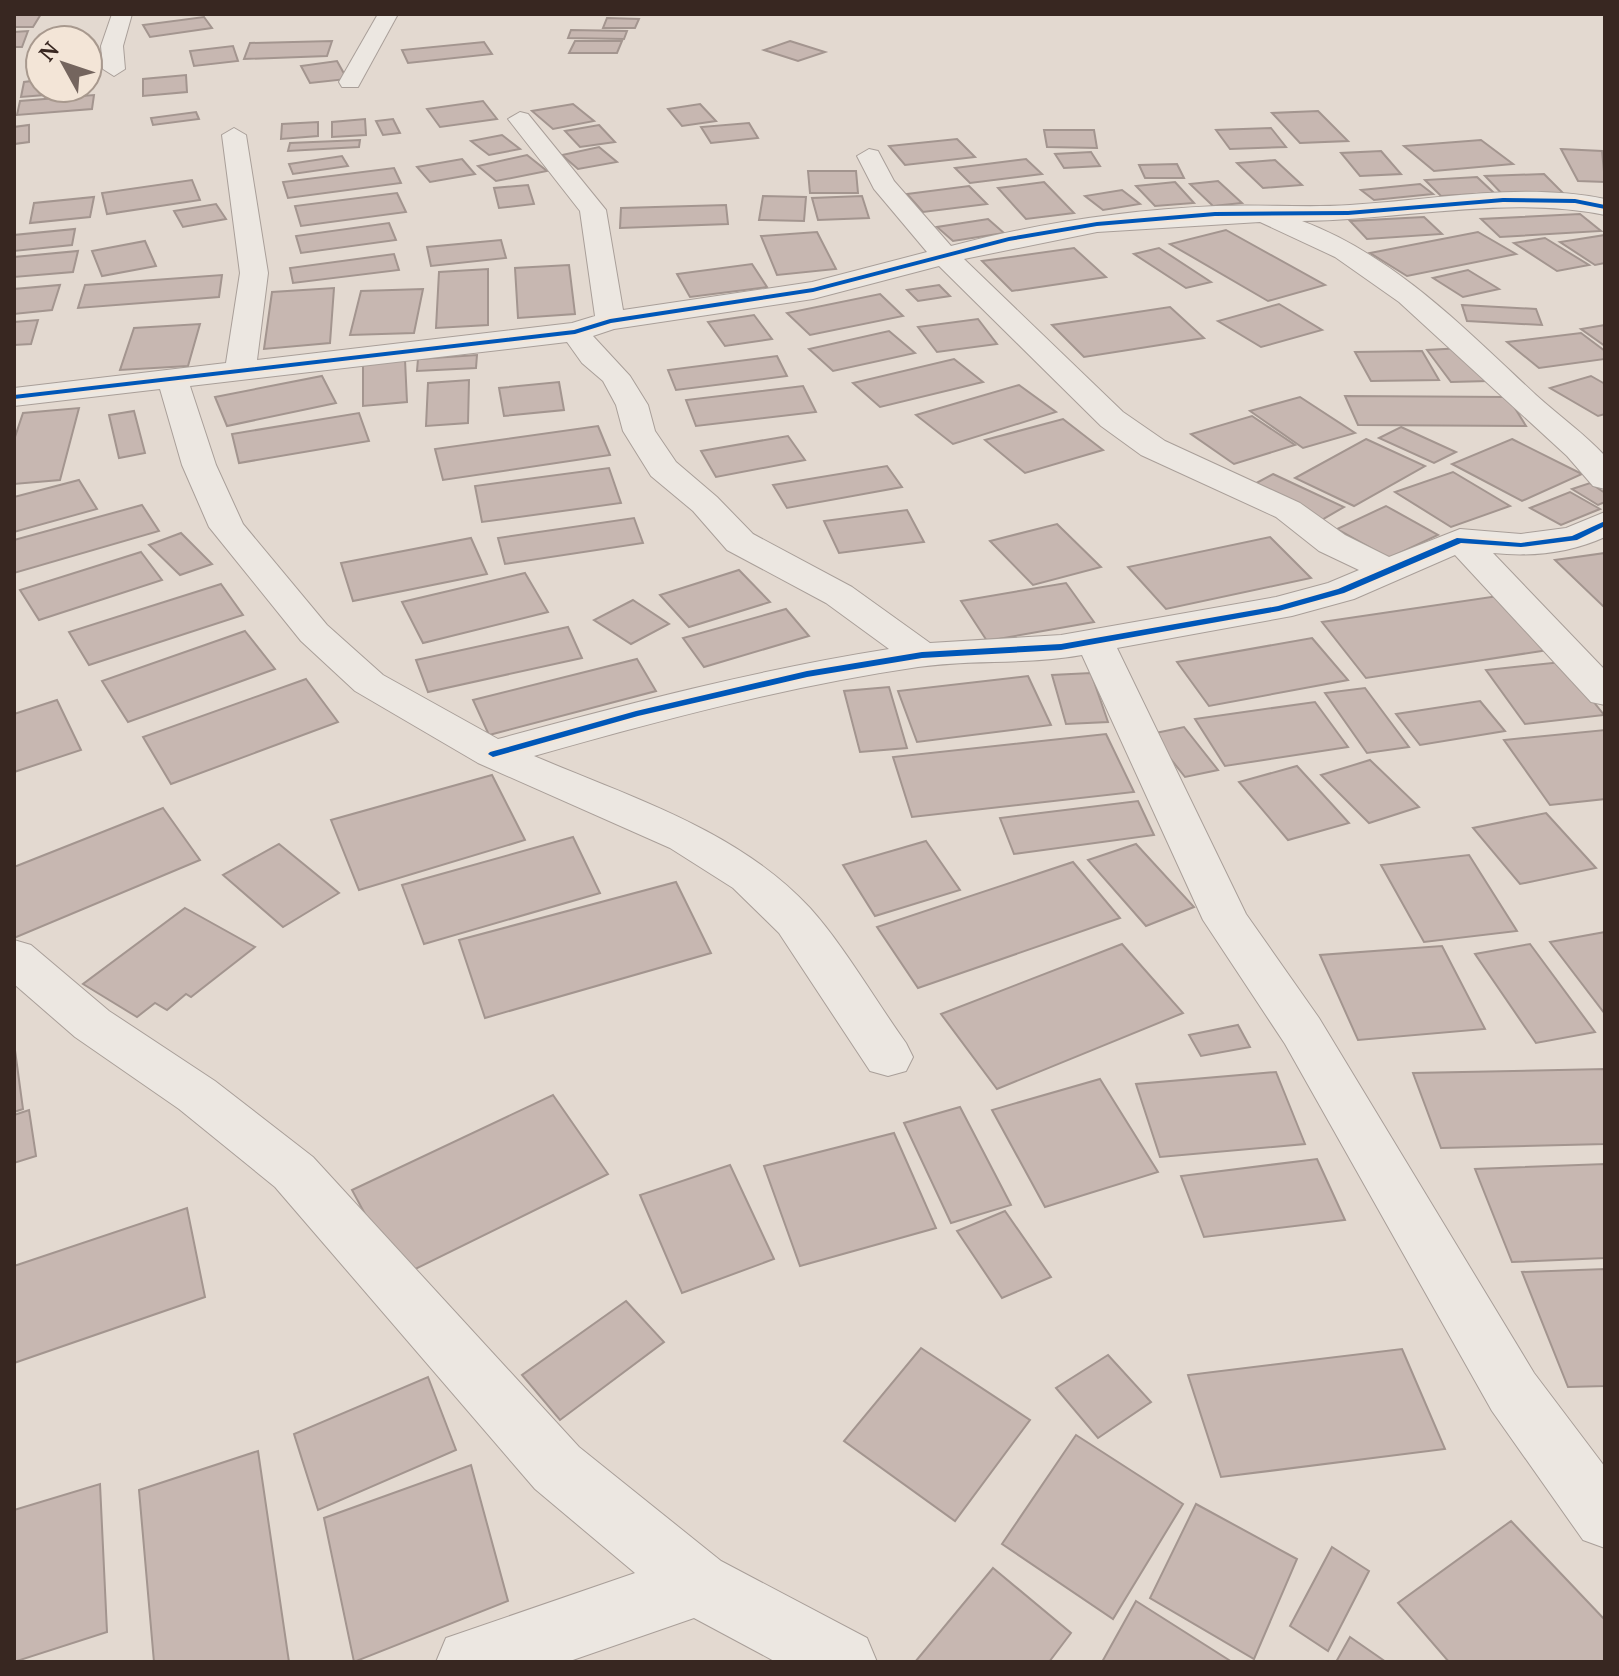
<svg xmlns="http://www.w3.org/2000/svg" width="1619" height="1676" font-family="'PT Serif',serif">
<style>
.building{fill:#c7b7b1;stroke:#a3958f;stroke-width:2}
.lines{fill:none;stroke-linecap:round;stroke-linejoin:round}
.minor-casing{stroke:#a99f99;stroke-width:2}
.minor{fill:#ece7e1;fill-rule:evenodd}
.cycleway-casing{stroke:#f3e5d7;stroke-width:5}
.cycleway{fill:#0057b8;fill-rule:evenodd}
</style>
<rect width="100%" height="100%" fill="#e3d9d0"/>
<g class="building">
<polygon points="14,14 41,14 33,27 14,27"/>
<polygon points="204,17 212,28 150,37 143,25"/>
<polygon points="607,18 639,19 635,28 603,28"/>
<polygon points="571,30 627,31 624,39 568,38"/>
<polygon points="28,31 22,47 14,47 14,32"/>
<polygon points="332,41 327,56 244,59 250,43"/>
<polygon points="575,41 622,41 617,53 569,53"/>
<polygon points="790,41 825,52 798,61 764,50"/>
<polygon points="484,42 492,54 408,63 402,50"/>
<polygon points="233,46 238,61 194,66 190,51"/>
<polygon points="40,60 40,74 31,76 27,62"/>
<polygon points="337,61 347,79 310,83 301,66"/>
<polygon points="186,75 187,92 143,96 143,79"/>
<polygon points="40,80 40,88 47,88 45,95 21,97 24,82"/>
<polygon points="94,95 92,109 17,115 20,101"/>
<polygon points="483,101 497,119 440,127 427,109"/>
<polygon points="573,104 594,121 553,129 532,111"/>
<polygon points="700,104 716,121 682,126 668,109"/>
<polygon points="1318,111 1348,141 1300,143 1272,113"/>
<polygon points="196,112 199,119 153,125 151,118"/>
<polygon points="365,119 366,135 332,137 332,122"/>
<polygon points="393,119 400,133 383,135 376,121"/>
<polygon points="318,122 318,136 281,139 282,124"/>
<polygon points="749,123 758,138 711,143 701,127"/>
<polygon points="29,125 29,142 14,144 14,127"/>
<polygon points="599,125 615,142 580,147 565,131"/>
<polygon points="1271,128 1286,147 1230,149 1216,130"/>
<polygon points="1044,130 1094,130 1097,148 1047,147"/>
<polygon points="502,135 520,149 489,155 471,141"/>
<polygon points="957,139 975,157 905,165 889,146"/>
<polygon points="360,140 359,147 288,151 290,143"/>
<polygon points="1481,140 1513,164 1434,171 1404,146"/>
<polygon points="599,147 617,162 578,169 562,155"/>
<polygon points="1561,149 1602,151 1605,182 1578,181"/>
<polygon points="1381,151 1401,174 1360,176 1341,153"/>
<polygon points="1091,152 1100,166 1064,168 1055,154"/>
<polygon points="527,155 547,171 496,181 478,166"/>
<polygon points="342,156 348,166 293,174 289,164"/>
<polygon points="462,159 475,174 430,182 417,167"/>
<polygon points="1026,159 1042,174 970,183 955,168"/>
<polygon points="1275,160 1302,185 1263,188 1237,163"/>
<polygon points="1177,164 1184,178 1145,178 1139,165"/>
<polygon points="394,168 401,183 288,198 283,182"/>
<polygon points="808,171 856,171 858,193 810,193"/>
<polygon points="1544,174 1563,193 1503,195 1485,176"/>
<polygon points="1477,177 1494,193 1441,196 1425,180"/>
<polygon points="192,180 200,200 107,214 102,193"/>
<polygon points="1218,181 1242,203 1213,206 1190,184"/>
<polygon points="1044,182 1074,213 1026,219 998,188"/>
<polygon points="1175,182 1194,203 1155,206 1136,186"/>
<polygon points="1420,184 1433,194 1374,200 1361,190"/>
<polygon points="528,185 534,204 499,208 494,188"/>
<polygon points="969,186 987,204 923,212 907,194"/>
<polygon points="1122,190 1140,204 1103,210 1085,196"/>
<polygon points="397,193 406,212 301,226 295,206"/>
<polygon points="763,196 806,197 804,221 759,220"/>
<polygon points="862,196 869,218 818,220 812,198"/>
<polygon points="94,197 90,217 30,223 34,203"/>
<polygon points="216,204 226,219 183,227 174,211"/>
<polygon points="726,205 728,224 620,228 621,208"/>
<polygon points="1580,214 1601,231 1500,237 1481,219"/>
<polygon points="1424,217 1442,234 1367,239 1350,221"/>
<polygon points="988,219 1004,233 953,241 937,227"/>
<polygon points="389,223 396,240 301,253 296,236"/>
<polygon points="75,229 72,245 14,251 14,235"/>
<polygon points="1226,230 1325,285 1268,301 1170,244"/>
<polygon points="817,232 836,269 777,275 761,236"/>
<polygon points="1478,232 1516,254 1407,276 1370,253"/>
<polygon points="1605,235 1605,263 1595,265 1560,242"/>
<polygon points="1545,238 1589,265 1557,271 1514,243"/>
<polygon points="501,240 506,258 431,266 427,247"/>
<polygon points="145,241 156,266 102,276 92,251"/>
<polygon points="1074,248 1106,277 1012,291 982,261"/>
<polygon points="1159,248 1211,282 1186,288 1134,254"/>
<polygon points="78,251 73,272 14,277 14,257"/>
<polygon points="394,254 399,270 293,283 290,268"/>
<polygon points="752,264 767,287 690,297 677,274"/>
<polygon points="569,265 575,314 518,318 515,268"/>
<polygon points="488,269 488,325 436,328 439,272"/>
<polygon points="1468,270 1499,289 1463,297 1433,278"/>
<polygon points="222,275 219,297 78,308 85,285"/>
<polygon points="60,285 52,310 14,314 14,289"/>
<polygon points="939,285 950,296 918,301 907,290"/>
<polygon points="334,288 330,343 264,349 272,292"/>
<polygon points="423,289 414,333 350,335 361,291"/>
<polygon points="880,294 903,316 810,335 787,313"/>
<polygon points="1279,304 1322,330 1261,347 1218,321"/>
<polygon points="1462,305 1536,309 1542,325 1467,321"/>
<polygon points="1170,307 1204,338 1084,357 1052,325"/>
<polygon points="754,315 772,339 725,346 708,322"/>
<polygon points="978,319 997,344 937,352 918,327"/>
<polygon points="38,320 31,344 14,345 14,322"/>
<polygon points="200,324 188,366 120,370 134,328"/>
<polygon points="1605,325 1605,346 1581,329"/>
<polygon points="889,331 915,353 833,371 809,349"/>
<polygon points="1581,333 1605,351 1605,359 1539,368 1507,342"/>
<polygon points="1463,348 1488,381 1451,382 1427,350"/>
<polygon points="1422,351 1439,380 1371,381 1355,352"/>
<polygon points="477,355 476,368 417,371 418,359"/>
<polygon points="777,356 787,376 676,390 668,370"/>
<polygon points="954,359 983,382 880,407 853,383"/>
<polygon points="405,360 407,402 363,406 363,364"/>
<polygon points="322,376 336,403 227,426 215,397"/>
<polygon points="1591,376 1605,384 1605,414 1598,416 1550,388"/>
<polygon points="469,380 468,423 426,426 428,383"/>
<polygon points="559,382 564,410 504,416 499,388"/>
<polygon points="1019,385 1056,412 953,444 916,415"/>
<polygon points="803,386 816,412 696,426 686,400"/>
<polygon points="1345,396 1508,397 1526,426 1358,425"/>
<polygon points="1300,397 1355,433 1303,448 1250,411"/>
<polygon points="79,408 60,480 14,484 14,440 23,413"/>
<polygon points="134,411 145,453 119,458 109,415"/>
<polygon points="359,413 369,441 239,463 232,434"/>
<polygon points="1252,416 1295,445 1234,464 1191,434"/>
<polygon points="1063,419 1103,450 1025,473 985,440"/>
<polygon points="598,426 610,455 443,480 435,449"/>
<polygon points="1401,427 1456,452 1434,463 1379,438"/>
<polygon points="788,436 805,460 716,477 701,451"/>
<polygon points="1366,439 1425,466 1354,506 1295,478"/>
<polygon points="1512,439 1582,474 1522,501 1452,464"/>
<polygon points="887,466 902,487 787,508 773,485"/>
<polygon points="609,468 621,503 482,522 475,486"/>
<polygon points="1453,472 1510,506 1451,527 1395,492"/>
<polygon points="1273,474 1344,507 1318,522 1247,488"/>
<polygon points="79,480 97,509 14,532 14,497"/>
<polygon points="1590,483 1605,493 1605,502 1598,505 1572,489"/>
<polygon points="1570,492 1600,509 1561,525 1530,508"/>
<polygon points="142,505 159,531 14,573 14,540"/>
<polygon points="1386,506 1438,535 1389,558 1337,529"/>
<polygon points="907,510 924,542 839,553 824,521"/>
<polygon points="634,518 643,543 505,564 498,538"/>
<polygon points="1057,524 1101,567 1033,585 990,541"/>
<polygon points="181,533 212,564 180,575 149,545"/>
<polygon points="1270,537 1311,578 1166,609 1128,567"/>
<polygon points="471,538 487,574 353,601 341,563"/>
<polygon points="141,552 162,580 39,620 20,590"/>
<polygon points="1605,553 1605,608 1555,560"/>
<polygon points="739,570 770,602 689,627 660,595"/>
<polygon points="525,573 548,612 423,643 402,602"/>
<polygon points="1066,583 1094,622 987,641 961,601"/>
<polygon points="221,584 243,615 89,665 69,632"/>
<polygon points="1498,596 1548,650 1366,678 1322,622"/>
<polygon points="633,600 669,624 631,644 594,620"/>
<polygon points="786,609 809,636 704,667 683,638"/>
<polygon points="568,627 582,658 428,692 416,660"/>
<polygon points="245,631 275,669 128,722 102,681"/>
<polygon points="1312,638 1348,680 1209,706 1177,662"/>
<polygon points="637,659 656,691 489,735 473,700"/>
<polygon points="1562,662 1604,715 1525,724 1486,670"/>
<polygon points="1091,673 1108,722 1066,724 1052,675"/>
<polygon points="1028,676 1051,725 917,742 898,691"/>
<polygon points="306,679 338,722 171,784 143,737"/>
<polygon points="889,687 907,748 860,752 844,691"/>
<polygon points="1365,688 1409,747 1367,753 1325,693"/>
<polygon points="57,700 81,750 14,772 14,714"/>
<polygon points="1480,701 1505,731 1420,745 1396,714"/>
<polygon points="1315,702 1348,747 1225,766 1195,719"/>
<polygon points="1184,727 1218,770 1185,777 1151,734"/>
<polygon points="1605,730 1605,799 1550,805 1504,740"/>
<polygon points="1106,734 1134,792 912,817 893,757"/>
<polygon points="1370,760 1419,807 1369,823 1321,775"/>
<polygon points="1297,766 1349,823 1288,840 1239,782"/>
<polygon points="492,775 525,840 359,890 331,820"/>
<polygon points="1138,801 1154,835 1014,854 1000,818"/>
<polygon points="163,808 200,860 14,938 14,867"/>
<polygon points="1546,813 1596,868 1520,884 1473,828"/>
<polygon points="573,837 600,893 424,944 402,885"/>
<polygon points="926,841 960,890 875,916 843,865"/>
<polygon points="279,844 339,893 283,927 223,875"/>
<polygon points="1136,844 1194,907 1146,926 1088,860"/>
<polygon points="1469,855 1517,931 1424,942 1381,865"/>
<polygon points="1073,862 1120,918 918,988 877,927"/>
<polygon points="676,882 711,953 485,1018 459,940"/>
<polygon points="185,908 255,947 191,997 186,994 167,1010 155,1003 137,1017 83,984"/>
<polygon points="1605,932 1605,1014 1550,942"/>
<polygon points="1122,944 1183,1013 997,1089 941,1014"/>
<polygon points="1530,944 1595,1032 1536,1043 1475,954"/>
<polygon points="1442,946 1485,1029 1358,1040 1320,955"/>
<polygon points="1238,1025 1250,1047 1201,1056 1189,1035"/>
<polygon points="14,1043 23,1109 14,1112"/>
<polygon points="1605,1069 1605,1144 1441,1148 1413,1073"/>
<polygon points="1276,1072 1305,1144 1160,1157 1136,1084"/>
<polygon points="1100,1079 1158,1172 1045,1207 992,1110"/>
<polygon points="553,1095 608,1174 399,1277 352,1190"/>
<polygon points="960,1107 1011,1205 951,1223 904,1123"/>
<polygon points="29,1110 36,1156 14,1163 14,1115"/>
<polygon points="894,1133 936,1228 800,1266 764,1166"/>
<polygon points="1317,1159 1345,1220 1204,1237 1181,1176"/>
<polygon points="1605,1164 1605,1258 1512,1262 1475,1169"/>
<polygon points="730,1165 774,1259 682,1293 640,1195"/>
<polygon points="187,1208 205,1297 14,1363 14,1266"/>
<polygon points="1005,1211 1051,1277 1002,1298 957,1231"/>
<polygon points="1605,1269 1605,1386 1568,1387 1522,1272"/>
<polygon points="626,1301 664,1342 560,1420 522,1375"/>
<polygon points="921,1348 1030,1420 955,1521 844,1441"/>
<polygon points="1402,1349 1445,1449 1221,1477 1188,1375"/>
<polygon points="1108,1355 1151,1402 1098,1438 1056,1388"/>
<polygon points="428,1377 456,1450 318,1510 294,1434"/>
<polygon points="1076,1435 1183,1504 1113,1619 1002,1544"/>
<polygon points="258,1451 289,1662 154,1662 139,1490"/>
<polygon points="471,1465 508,1601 354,1662 324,1518"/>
<polygon points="100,1484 107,1632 14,1662 14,1510"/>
<polygon points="1196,1504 1297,1559 1254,1659 1150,1598"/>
<polygon points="1511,1521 1605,1620 1605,1662 1449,1662 1398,1603"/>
<polygon points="1332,1547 1369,1571 1328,1651 1290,1626"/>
<polygon points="993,1568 1071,1633 1049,1662 915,1662"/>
<polygon points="1136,1601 1232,1662 1102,1662"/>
<polygon points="1350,1637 1386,1662 1336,1662"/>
</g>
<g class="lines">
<g class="minor-casing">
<g id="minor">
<polygon points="112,14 132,14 123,46 125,69 114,76 103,69 101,46"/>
<polygon points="378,14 398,14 358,87 342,87 339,82"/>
<path d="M520 112 528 114 606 210 623 310 812 282 927 252 874 189 857 156 869 149 878 151 894 181 951 246C1038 223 1126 210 1216 206 1260 204 1305 208 1350 205 1435 200 1521 182 1605 199V215C1506 195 1402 220 1302 221 1395 256 1465 329 1536 395 1559 416 1585 434 1605 456V489L1593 486 1567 456 1399 302 1335 257 1260 222 1097 232 964 259 1123 412 1165 441 1300 503 1345 535 1389 557 1460 529 1521 534 1566 528 1605 512V537C1570 553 1531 557 1493 553L1605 670V705L1591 702 1455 555 1354 599 1292 616 1117 648 1246 914 1319 1018 1534 1373 1605 1467V1548L1583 1540 1492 1411 1285 1044 1203 920 1082 655C1028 665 972 659 918 667 788 686 661 720 534 756 630 797 738 830 810 908 845 947 875 1000 906 1043L913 1057 906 1071 888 1076 870 1071 779 933 733 888 670 848 478 763 355 691 301 641 209 527 182 465 160 389 14 406V388L226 363 240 273 222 135 234 128 246 135 268 273 257 360 572 323 595 316 580 211 508 119ZM939 266 1101 426 1141 455 1276 517 1319 551 1359 570 1328 583 1276 597 1061 635 930 643 852 587 753 534 717 497 676 462 655 431 648 405 630 376 593 336 614 329 813 299ZM567 342 582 363 603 381 616 405 623 431 651 476 693 511 727 550 826 603 889 649C756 670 627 704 498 739L383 675 327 625 243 524 216 465 190 386Z"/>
<polygon points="14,940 31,945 109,1011 215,1081 313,1157 579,1447 721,1561 867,1638 877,1662 776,1662 694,1618 567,1662 436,1662 446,1638 635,1573 535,1489 275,1187 179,1109 75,1037 14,984"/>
</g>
</g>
<use href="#minor" class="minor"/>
<g class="cycleway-casing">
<g id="cycleway">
<polygon points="1503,198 1575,199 1605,205 1605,209 1575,203 1503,202 1348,215 1215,216 1097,226 1009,241 813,292 611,323 575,334 14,399 14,395 574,330 610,319 813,288 1009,237 1097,222 1215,212 1348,211"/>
<polygon points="1605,521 1605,526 1577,540 1521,547 1461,543 1344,593 1279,611 1061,650 922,658 807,677 638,716 493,757 488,754 490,752 636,711 807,671 922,652 1061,644 1278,606 1338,589 1457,538 1521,543 1572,536"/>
</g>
</g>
<use href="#cycleway" class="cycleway"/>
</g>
<rect width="1619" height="1676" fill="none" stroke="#382721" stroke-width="32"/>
<g transform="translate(64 64) rotate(310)"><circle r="38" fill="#f3e5d7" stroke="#a8998e" stroke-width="2"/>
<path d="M0-6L14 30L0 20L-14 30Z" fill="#74655e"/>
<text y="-12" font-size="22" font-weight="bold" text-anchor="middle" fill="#382721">N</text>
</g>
</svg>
